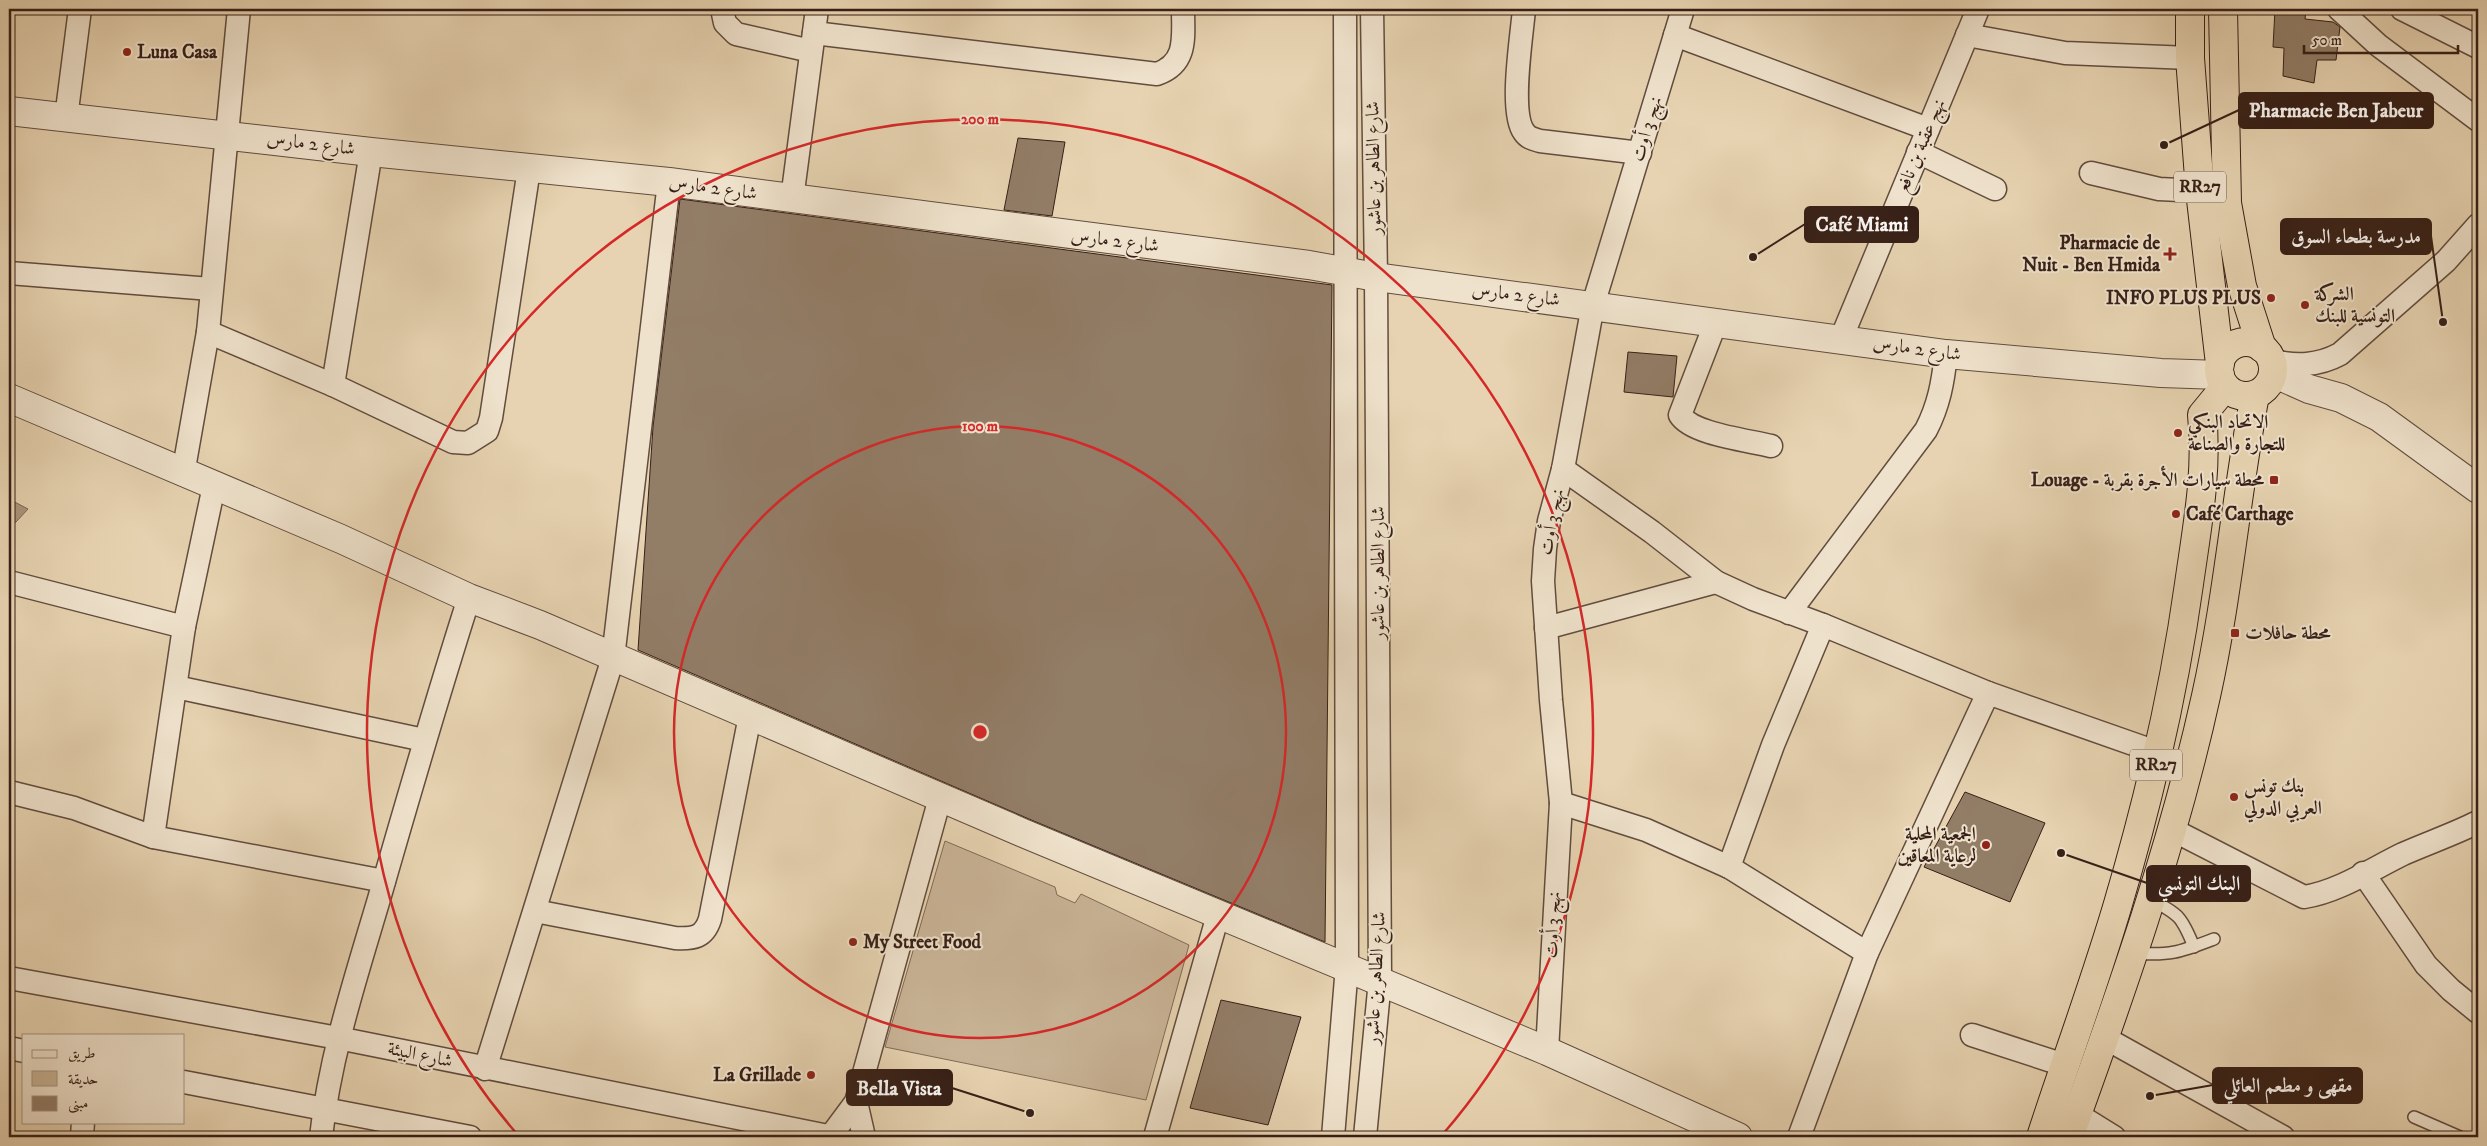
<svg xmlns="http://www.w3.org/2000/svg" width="2487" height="1146" font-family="'IM FELL DW Pica',Amiri,serif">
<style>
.green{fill:#c9b497;stroke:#806a57}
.water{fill:#ab967d;stroke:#7c6654}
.building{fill:#927d67;stroke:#361f17}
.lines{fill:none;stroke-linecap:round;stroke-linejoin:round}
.service-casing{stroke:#624c3e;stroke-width:14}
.minor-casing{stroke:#624c3e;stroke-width:25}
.tertiary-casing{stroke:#624c3e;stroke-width:30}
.trunk-casing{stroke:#361f17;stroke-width:30}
.service{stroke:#efe2cc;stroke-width:11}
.minor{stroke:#efe2cc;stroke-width:22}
.tertiary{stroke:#efe2cc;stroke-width:28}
.trunk{stroke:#e7d3b1;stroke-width:28}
.ring{fill:none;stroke:#d62828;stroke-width:2.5}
.poi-dot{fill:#8f2418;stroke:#efe2cc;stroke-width:2}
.labels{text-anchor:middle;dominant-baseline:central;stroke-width:4;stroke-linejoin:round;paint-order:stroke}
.shield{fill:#efe2cc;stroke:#6e5a4d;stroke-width:1}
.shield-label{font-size:18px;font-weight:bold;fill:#361f17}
.poi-label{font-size:19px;font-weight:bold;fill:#361f17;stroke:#efe2cc;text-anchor:start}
.street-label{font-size:19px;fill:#361f17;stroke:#efe2cc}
.centre{fill:#d62828;stroke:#efe2cc;stroke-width:2.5}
.ring-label{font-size:15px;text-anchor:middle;font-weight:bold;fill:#d62828;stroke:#efe2cc;stroke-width:4;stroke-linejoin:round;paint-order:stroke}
.leader{fill:none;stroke:#361f17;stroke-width:2}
.callout-dot{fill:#361f17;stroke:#efe2cc;stroke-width:2}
.callout{fill:#361f17;stroke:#361f17;stroke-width:2}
.callout-label{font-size:20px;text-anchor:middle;font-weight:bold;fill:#fff}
</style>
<rect width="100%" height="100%" fill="#e7d3b1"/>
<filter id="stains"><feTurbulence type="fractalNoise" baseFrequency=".004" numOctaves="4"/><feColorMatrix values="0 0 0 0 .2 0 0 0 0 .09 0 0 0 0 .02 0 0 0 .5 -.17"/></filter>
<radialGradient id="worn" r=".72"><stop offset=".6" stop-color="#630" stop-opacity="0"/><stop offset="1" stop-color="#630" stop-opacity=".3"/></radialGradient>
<polygon class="green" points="945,841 1055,887 1057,895 1075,903 1081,894 1189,945 1146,1100 885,1047"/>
<polygon class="water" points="9,499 28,509 16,522 9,524"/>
<g class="building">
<polygon points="2275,9 2306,9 2305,19 2333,22 2340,27 2336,60 2317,60 2314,83 2283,76 2284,48 2273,47"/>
<polygon points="1018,138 1065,142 1052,216 1004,210"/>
<polygon points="680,199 1332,285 1325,942 1029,819 638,650 653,427"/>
<polygon points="1628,352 1677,356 1673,397 1624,392"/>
<polygon points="1965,792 2045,823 2010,902 1924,867"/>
<polygon points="1221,1000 1301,1017 1268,1125 1190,1108"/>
</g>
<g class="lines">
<g class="service-casing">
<g id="service">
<path d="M2150 899C2179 914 2182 917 2194 947"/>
<path d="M2134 953C2171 956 2180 952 2214 939"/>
<polyline points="2414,1117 2460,1137"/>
</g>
</g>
<g class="minor-casing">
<g id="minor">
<polyline points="722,9 725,23 736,34 811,51"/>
<path d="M1524 9C1522 35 1509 112 1524 132 1528 138 1533 139 1540 141L1640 153"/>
<polyline points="2339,9 2378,45 2478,120"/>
<polyline points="2402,9 2478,47"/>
<path d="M814 33 1157 74C1188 63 1183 37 1183 9"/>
<polyline points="1675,35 1928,129"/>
<polyline points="1967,35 2065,53 2190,58"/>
<polyline points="66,118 80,9"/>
<polyline points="1918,152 1995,189"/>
<polyline points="2091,173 2159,189 2200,191"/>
<polyline points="792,199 817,9"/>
<polyline points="9,273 211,289"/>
<path d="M1716 322 1680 415C1692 434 1747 440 1771 446"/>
<polyline points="208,332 333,385 453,442 468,443 487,431 491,418 529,169"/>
<polyline points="1841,339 1978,9"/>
<path d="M2272 361C2296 366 2318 366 2340 354L2446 261 2478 225"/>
<polyline points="333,385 371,152"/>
<polyline points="1563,469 1652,532 1716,582 1753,599 1823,625 1988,693 2159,753"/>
<polyline points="183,474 208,332 239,9"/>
<polyline points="214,486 184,627 153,837 384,881"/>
<polyline points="9,582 184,627"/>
<path d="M1789 613 1926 430C1939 405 1943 382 1946 354"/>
<polyline points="1546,628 1716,582"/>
<polyline points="176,687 424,740"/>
<polyline points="9,792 74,808 153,837"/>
<polyline points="1561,803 1646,830 1729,867 1867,953"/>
<path d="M2171 829 2304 897C2338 892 2372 869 2403 854 2428 843 2454 834 2478 822"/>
<polyline points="1729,867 1773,745 1823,625"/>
<polyline points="2363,873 2426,965 2451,990 2478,1012"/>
<path d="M535 911 675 938C693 939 704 938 710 919L750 716"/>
<polyline points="9,978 338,1038 833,1137"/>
<polyline points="1972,1035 2064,1065"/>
<polyline points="2105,1038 2283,1137"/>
<polyline points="9,1048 24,1051"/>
<polyline points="1547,1051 1561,803 1551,700 1543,581 1545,549 1549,521 1563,469 1593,305 1683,9"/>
<polyline points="485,1069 613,658 669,182"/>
<polyline points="184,1082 470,1137"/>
<polyline points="856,1102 864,1137"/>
<polyline points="2077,1114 2114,1137"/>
<polyline points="82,1137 83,1122"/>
<path d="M321 1137C330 1055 356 977 379 899 408 798 437 698 469 598"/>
<polyline points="830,1137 856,1102 940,798"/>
<polyline points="1155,1137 1218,915"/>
<polyline points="1333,1137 1347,966 1345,9"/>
<polyline points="1365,1137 1380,980 1376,277 1372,9"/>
<polyline points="1799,1137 1867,953 1988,693"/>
</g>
</g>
<g class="tertiary-casing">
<g id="tertiary">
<polyline points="9,111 371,152 669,182 1309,265 1376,277 1946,354 2161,373 2220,375"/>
<polyline points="2273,373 2309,389 2341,398 2379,417 2478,489"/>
<polyline points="9,398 341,539 469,598 540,625 1023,833 1547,1051 1738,1137"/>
</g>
</g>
<g class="trunk-casing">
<g id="trunk">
<polyline points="2190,9 2190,58 2200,191 2220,364"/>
<polyline points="2223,9 2227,203 2242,286 2262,348"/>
<circle cx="2246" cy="369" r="27"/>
<path d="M2041 1137C2066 1060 2095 982 2118 904 2149 799 2174 692 2189 584 2197 527 2208 471 2202 415L2225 387"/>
<path d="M2069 1137C2121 993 2173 846 2206 696 2228 597 2236 495 2255 395"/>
</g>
</g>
<use href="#service" class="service"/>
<use href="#minor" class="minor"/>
<use href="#tertiary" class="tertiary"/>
<use href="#trunk" class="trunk"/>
</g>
<g class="ring">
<circle cx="980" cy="732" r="306"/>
<path d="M517 1134A613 613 0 1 1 1443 1134"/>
</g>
<g class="poi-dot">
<circle cx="127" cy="52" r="5"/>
<path d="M2167.5 246.5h5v5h5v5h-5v5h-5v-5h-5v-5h5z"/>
<circle cx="2271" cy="298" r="5"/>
<circle cx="2305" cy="305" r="5"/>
<circle cx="2178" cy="433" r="5"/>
<rect x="2269" y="475" width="10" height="10" rx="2.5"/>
<circle cx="2176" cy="514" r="5"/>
<rect x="2230" y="628" width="10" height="10" rx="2.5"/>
<circle cx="2234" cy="797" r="5"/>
<circle cx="1986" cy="845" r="5"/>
<circle cx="853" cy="942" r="5"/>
<circle cx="811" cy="1075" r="5"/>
</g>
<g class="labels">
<g class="shield">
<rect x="2174" y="171.5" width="52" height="31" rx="4"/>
<rect x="2130" y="749.5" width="52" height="31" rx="4"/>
</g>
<g class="shield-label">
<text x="2200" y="187">RR27</text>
<text x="2156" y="765">RR27</text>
</g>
<g class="poi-label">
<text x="137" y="52">Luna Casa</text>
<text x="2160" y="243" text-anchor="end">Pharmacie de<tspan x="2160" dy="22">Nuit - Ben Hmida</tspan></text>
<text x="2315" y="294">الشركة<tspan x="2315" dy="22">التونسية للبنك</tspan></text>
<text x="2261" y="298" text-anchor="end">INFO PLUS PLUS</text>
<text x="2188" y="422">الاتحاد البنكي<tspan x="2188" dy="22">للتجارة والصناعة</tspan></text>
<text x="2264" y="480" text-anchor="end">Louage - محطة سيارات الأجرة بقربة</text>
<text x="2186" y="514">Café Carthage</text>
<text x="2245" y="633">محطة حافلات</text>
<text x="2244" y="786">بنك تونس<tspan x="2244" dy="22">العربي الدولي</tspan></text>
<text x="1976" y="834" text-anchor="end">الجمعية المحلية<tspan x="1976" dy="22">لرعاية المعاقين</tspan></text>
<text x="863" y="942">My Street Food</text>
<text x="801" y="1075" text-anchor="end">La Grillade</text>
</g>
<g class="street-label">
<text transform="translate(1647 129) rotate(-73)">نهج 3 أوت</text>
<text transform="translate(311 144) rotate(7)">شارع 2 مارس</text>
<text transform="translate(1921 146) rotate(-67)">نهج عقبة بن نافع</text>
<text transform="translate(1374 168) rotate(-91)">شارع الطاهر بن عاشور</text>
<text transform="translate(713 188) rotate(8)">شارع 2 مارس</text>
<text transform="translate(1115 241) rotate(7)">شارع 2 مارس</text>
<text transform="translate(1516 295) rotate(7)">شارع 2 مارس</text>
<text transform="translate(1917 349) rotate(8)">شارع 2 مارس</text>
<text transform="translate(1552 522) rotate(-79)">نهج 3 أوت</text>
<text transform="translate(1378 573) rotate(-90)">شارع الطاهر بن عاشور</text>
<text transform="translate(1553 925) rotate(-87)">نهج 3 أوت</text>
<text transform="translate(1376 978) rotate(-87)">شارع الطاهر بن عاشور</text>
<text transform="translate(420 1055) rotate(12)">شارع البيئة</text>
</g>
</g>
<circle cx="980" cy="732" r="8" class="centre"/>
<g class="ring-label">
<text x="980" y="124">200 m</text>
<text x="980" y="431">100 m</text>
</g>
<path class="leader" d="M2164 145L2239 110M1753 257L1805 224M2443 322L2431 236M2061 853L2147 883M2150 1096L2213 1085M1030 1113L952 1088"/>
<g class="callout-dot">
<circle cx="2164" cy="145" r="5"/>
<circle cx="1753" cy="257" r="5"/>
<circle cx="2443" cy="322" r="5"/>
<circle cx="2061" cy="853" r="5"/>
<circle cx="2150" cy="1096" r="5"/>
<circle cx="1030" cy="1113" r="5"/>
</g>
<g class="callout">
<rect x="2239" y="93" width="194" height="35" rx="5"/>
<rect x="1805" y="207" width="113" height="35" rx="5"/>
<rect x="2281" y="219" width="150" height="35" rx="5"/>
<rect x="2147" y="866" width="103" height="35" rx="5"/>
<rect x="2213" y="1068" width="149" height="35" rx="5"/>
<rect x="847" y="1070" width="105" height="35" rx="5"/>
</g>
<g class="callout-label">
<text x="2336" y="117">Pharmacie Ben Jabeur</text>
<text x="1862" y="231">Café Miami</text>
<text x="2356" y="243">مدرسة بطحاء السوق</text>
<text x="2199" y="890">البنك التونسي</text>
<text x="2288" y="1092">مقهى و مطعم العائلي</text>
<text x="899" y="1095">Bella Vista</text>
</g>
<rect width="2487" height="1146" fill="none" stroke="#e7d3b1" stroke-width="30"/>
<rect x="10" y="10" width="2467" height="1126" fill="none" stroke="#361f17" stroke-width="2.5"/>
<rect x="15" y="15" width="2457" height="1116" fill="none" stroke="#361f17"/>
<rect x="22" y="1034" width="162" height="90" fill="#efe2cc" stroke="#a59484"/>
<rect x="32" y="1050" width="25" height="8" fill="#efe2cc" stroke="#a59484"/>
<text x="68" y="1058" font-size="15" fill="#361f17">طريق</text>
<rect x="32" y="1071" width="25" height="15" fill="#c9b497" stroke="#a59484"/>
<text x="68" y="1084" font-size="15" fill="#361f17">حديقة</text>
<rect x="32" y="1096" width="25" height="15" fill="#927d67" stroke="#a59484"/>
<text x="68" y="1108" font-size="15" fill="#361f17">مبنى</text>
<path d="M2304 45v8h154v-8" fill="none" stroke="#361f17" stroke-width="2.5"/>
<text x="2312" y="45" font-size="15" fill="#361f17" stroke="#efe2cc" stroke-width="4" paint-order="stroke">50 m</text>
<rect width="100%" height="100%" filter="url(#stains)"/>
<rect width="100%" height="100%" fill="url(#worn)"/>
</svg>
